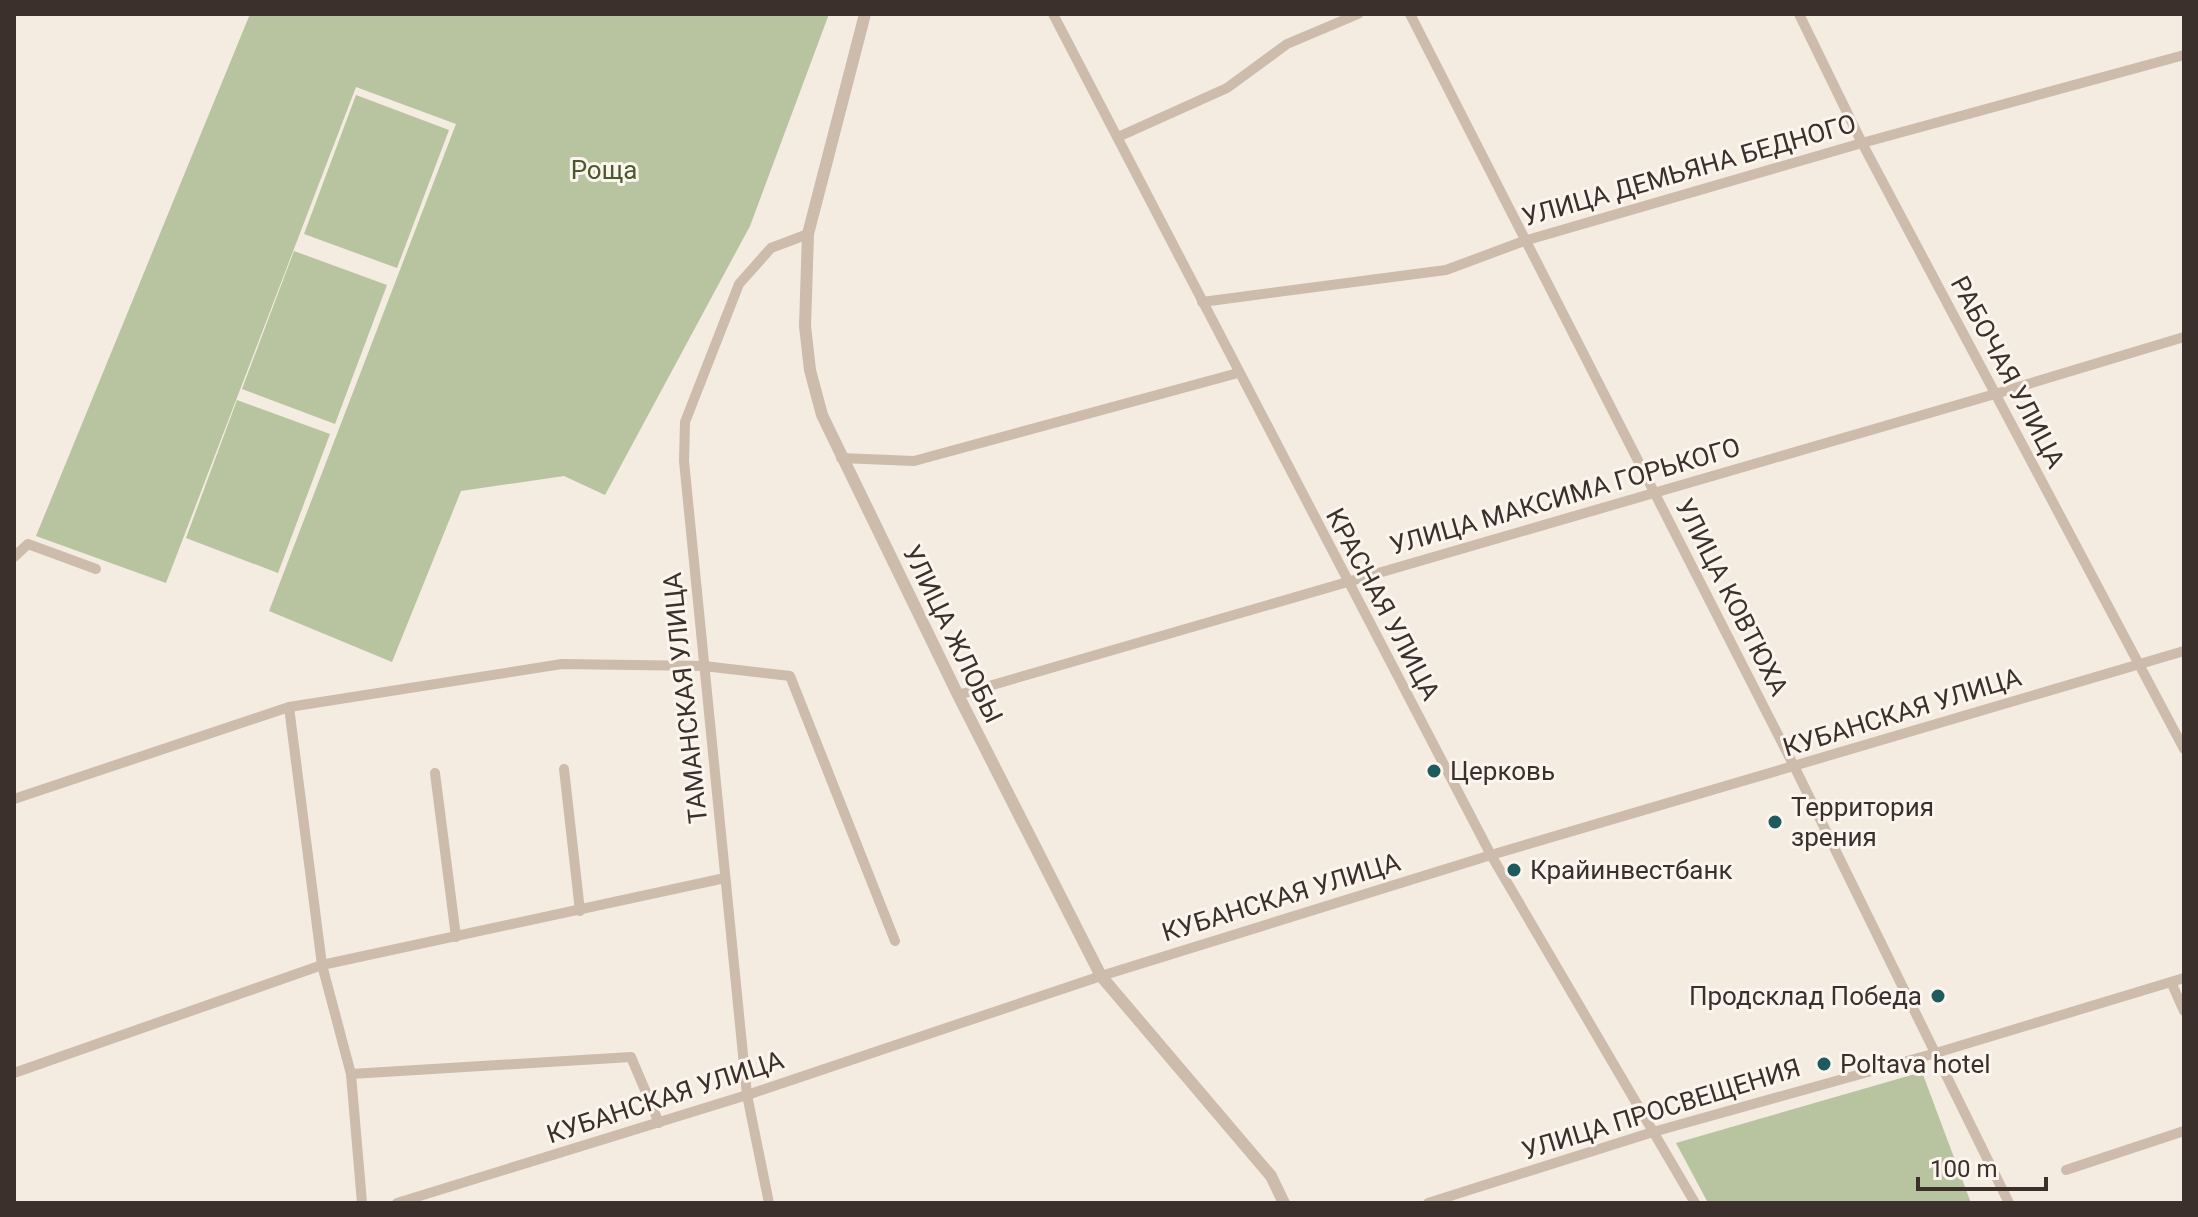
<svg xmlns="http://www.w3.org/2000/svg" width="2198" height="1217" font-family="Roboto,sans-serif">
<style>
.green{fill:#b8c4a0}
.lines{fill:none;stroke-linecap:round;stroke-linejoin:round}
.minor{stroke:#cdbbac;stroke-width:10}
.tertiary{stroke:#cdbbac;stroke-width:12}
.poi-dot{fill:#1f5a5e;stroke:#fbf5ee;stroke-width:3}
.labels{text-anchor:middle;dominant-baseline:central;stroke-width:6;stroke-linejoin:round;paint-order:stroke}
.park-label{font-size:26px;fill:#4a5a2e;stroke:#fbf5ee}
.street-label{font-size:26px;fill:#3b302b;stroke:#fbf5ee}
.poi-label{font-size:26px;fill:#3b302b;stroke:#fbf5ee;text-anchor:start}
</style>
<rect width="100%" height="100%" fill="#f4ebe1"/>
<g class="green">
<polygon points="250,14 829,14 750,226 605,495 564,476 461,491 392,662 269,611 456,124 356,87 166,583 36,536"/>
<polygon points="356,95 449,130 397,268 304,234"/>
<polygon points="294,251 387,285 335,424 242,389"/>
<polygon points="237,400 330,434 278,573 186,538"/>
<polygon points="1922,1072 1971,1203 1708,1203 1676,1143"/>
</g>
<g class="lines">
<g class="minor">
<polyline points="1053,14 1491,855 1695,1203"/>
<polyline points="1410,14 1795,768 2009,1203"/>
<polyline points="1799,14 1862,143 2184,749"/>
<polyline points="1118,137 1227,88 1287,44 1358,14"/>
<polyline points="1202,302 1446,270 1524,241 1862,143 2184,55"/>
<polyline points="841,458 914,461 1238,373"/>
<polyline points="14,557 28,544 96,569"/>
<polyline points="958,695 1995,394 2184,337"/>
<polyline points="289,707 322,965 351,1074 362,1203"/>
<polyline points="564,769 580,911"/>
<polyline points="435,773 456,937"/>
<polyline points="14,799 289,707 562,664 704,666 790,676 895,941"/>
<polyline points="2171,982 2184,1011"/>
<polyline points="14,1073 322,965 725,878"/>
<polyline points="351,1074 631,1057 659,1123"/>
<polyline points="2066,1170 2184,1131"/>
<polyline points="397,1203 747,1095 1101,976 1491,855 2184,651"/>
<polyline points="769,1203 747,1095 684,461 685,422 739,284 771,248 808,234"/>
<polyline points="1428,1203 1653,1132 1936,1053 2184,978"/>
</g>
<polyline class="tertiary" points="865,14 808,234 805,326 810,370 822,415 958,695 1101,976 1271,1176 1284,1203"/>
</g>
<g class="poi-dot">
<circle cx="1434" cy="771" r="8"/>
<circle cx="1775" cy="822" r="8"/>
<circle cx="1514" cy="870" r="8"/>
<circle cx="1938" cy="996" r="8"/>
<circle cx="1824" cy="1064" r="8"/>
</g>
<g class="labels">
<g class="park-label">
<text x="604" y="170">Роща</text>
</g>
<g class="street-label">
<text transform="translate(1689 170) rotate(-16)">УЛИЦА ДЕМЬЯНА БЕДНОГО</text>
<text transform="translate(2008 372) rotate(62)">РАБОЧАЯ УЛИЦА</text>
<text transform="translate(1565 496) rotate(-16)">УЛИЦА МАКСИМА ГОРЬКОГО</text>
<text transform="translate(1732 597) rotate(63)">УЛИЦА КОВТЮХА</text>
<text transform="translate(1383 604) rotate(62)">КРАСНАЯ УЛИЦА</text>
<text transform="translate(953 634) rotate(64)">УЛИЦА ЖЛОБЫ</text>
<text transform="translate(685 698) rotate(-96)">ТАМАНСКАЯ УЛИЦА</text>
<text transform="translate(1902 712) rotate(-17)">КУБАНСКАЯ УЛИЦА</text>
<text transform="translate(1281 897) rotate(-17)">КУБАНСКАЯ УЛИЦА</text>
<text transform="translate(665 1097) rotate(-18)">КУБАНСКАЯ УЛИЦА</text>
<text transform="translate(1661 1109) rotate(-17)">УЛИЦА ПРОСВЕЩЕНИЯ</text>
</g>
<g class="poi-label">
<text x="1450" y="771">Церковь</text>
<text x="1791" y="807">Территория<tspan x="1791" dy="30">зрения</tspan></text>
<text x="1530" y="870">Крайинвестбанк</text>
<text x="1922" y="996" text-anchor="end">Продсклад Победа</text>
<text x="1840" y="1064">Poltava hotel</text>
</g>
</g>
<rect width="2198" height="1217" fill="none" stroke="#3b302b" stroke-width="32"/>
<path d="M1918 1177v12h128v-12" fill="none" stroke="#3b302b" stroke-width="4"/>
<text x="1930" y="1177" font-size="24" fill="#3b302b" stroke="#fbf5ee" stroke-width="6" paint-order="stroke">100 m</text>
</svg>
